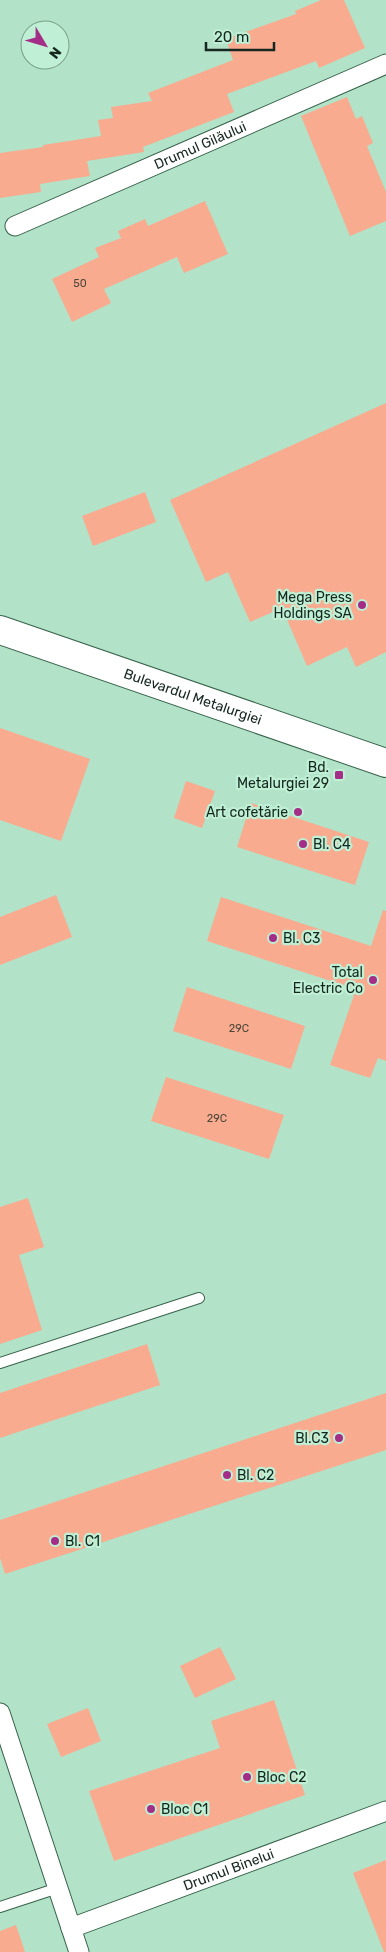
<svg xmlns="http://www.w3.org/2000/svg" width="386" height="1952" font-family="Rubik,sans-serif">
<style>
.building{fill:#f9ab90}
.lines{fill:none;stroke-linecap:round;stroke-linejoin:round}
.service-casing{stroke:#37624b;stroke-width:12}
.minor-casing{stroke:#37624b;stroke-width:21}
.secondary-casing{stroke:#37624b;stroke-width:30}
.service{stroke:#fff;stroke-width:10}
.minor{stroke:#fff;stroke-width:19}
.secondary{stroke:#fff;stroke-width:28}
.poi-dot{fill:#a42e87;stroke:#bfefd4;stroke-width:2}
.labels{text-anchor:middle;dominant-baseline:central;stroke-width:4.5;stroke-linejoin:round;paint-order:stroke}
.number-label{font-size:11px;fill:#4e483a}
.street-label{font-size:14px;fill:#15271e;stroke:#bfefd4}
.poi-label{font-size:14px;fill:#15271e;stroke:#bfefd4;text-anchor:start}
</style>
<rect width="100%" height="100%" fill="#b2e2c7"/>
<g class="building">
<polygon points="321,0 344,0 365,48 319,68 316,61 227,94 234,112 143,147 144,152 87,161 90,176 40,184 41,192 0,198 0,153 43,147 43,145 101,136 98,120 113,118 111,107 152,101 148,93 233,60 226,39 296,14 295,11"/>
<polygon points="347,97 356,119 362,116 373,143 367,146 386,192 386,221 350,236 301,116"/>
<polygon points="205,201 228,254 184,273 177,257 104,289 111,303 72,322 52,279 99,257 95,248 121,238 118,231 145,219 148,226"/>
<polygon points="386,403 386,652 356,667 347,647 307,666 282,608 250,622 228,572 206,582 170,500"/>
<polygon points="145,492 156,522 93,546 82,516"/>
<polygon points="0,728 90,759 61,841 0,820"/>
<polygon points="186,781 215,791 202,828 174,818"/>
<polygon points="251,803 369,842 355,885 237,847"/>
<polygon points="56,895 72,937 0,965 0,917"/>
<polygon points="221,897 371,946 383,910 386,911 386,1061 378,1058 370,1078 330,1065 356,989 207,941"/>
<polygon points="187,987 305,1026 291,1069 173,1031"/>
<polygon points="166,1077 284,1115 269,1159 151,1121"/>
<polygon points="28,1198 44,1247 19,1255 42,1330 0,1344 0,1207"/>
<polygon points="147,1344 160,1385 0,1438 0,1393"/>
<polygon points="386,1393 386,1450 5,1574 0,1558 0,1520"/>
<polygon points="220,1647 236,1679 195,1698 180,1666"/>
<polygon points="274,1700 305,1795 114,1861 89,1791 220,1748 211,1721"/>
<polygon points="88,1708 101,1741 61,1757 47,1724"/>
<polygon points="386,1860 386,1952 384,1952 353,1873"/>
<polygon points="16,1925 25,1952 0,1952 0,1931"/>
</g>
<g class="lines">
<g class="service-casing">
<g id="service">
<polyline points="0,1363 199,1298"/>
<polyline points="0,1907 58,1888"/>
</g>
</g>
<g class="minor-casing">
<g id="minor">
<path id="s1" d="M15 226 386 64"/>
<polyline points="0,1713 79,1952"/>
<path id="s2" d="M71 1928 386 1811"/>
</g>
</g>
<g class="secondary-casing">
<g id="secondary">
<path id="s3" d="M0 630 386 763"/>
</g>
</g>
<use href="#service" class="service"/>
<use href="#minor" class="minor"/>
<use href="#secondary" class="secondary"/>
</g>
<g class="poi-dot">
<circle cx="362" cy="605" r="5"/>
<rect x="334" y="770" width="10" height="10" rx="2.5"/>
<circle cx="298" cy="812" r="5"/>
<circle cx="303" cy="844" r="5"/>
<circle cx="273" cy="938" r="5"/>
<circle cx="373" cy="980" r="5"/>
<circle cx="339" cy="1438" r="5"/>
<circle cx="227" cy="1475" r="5"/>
<circle cx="55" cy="1541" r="5"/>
<circle cx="247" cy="1777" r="5"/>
<circle cx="151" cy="1809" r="5"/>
</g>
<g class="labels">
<g class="number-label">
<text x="80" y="283">50</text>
<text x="239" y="1028">29C</text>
<text x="217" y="1118">29C</text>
</g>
<g class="street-label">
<text stroke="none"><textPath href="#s1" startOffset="202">Drumul Gilăului</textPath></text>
<text stroke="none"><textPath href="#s3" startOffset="204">Bulevardul Metalurgiei</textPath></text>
<text stroke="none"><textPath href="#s2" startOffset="168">Drumul Binelui</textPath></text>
</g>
<g class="poi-label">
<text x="352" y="597" text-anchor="end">Mega Press<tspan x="352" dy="16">Holdings SA</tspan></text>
<text x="329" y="767" text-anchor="end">Bd.<tspan x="329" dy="16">Metalurgiei 29</tspan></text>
<text x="288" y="812" text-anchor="end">Art cofetărie</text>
<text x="313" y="844">Bl. C4</text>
<text x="283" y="938">Bl. C3</text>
<text x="363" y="972" text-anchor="end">Total<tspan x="363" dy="16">Electric Co</tspan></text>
<text x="329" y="1438" text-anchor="end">Bl.C3</text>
<text x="237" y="1475">Bl. C2</text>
<text x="65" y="1541">Bl. C1</text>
<text x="257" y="1777">Bloc C2</text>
<text x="161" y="1809">Bloc C1</text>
</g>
</g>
<g transform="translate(45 45) rotate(128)"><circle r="24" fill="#bfefd4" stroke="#7b9f8b"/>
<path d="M0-4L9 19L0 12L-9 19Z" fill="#a42e87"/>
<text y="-8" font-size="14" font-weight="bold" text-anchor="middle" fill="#15271e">N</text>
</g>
<path d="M206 42v8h68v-8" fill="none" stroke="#15271e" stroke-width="2.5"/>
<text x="214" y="42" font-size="15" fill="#15271e" stroke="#bfefd4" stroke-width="4" paint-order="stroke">20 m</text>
</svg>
